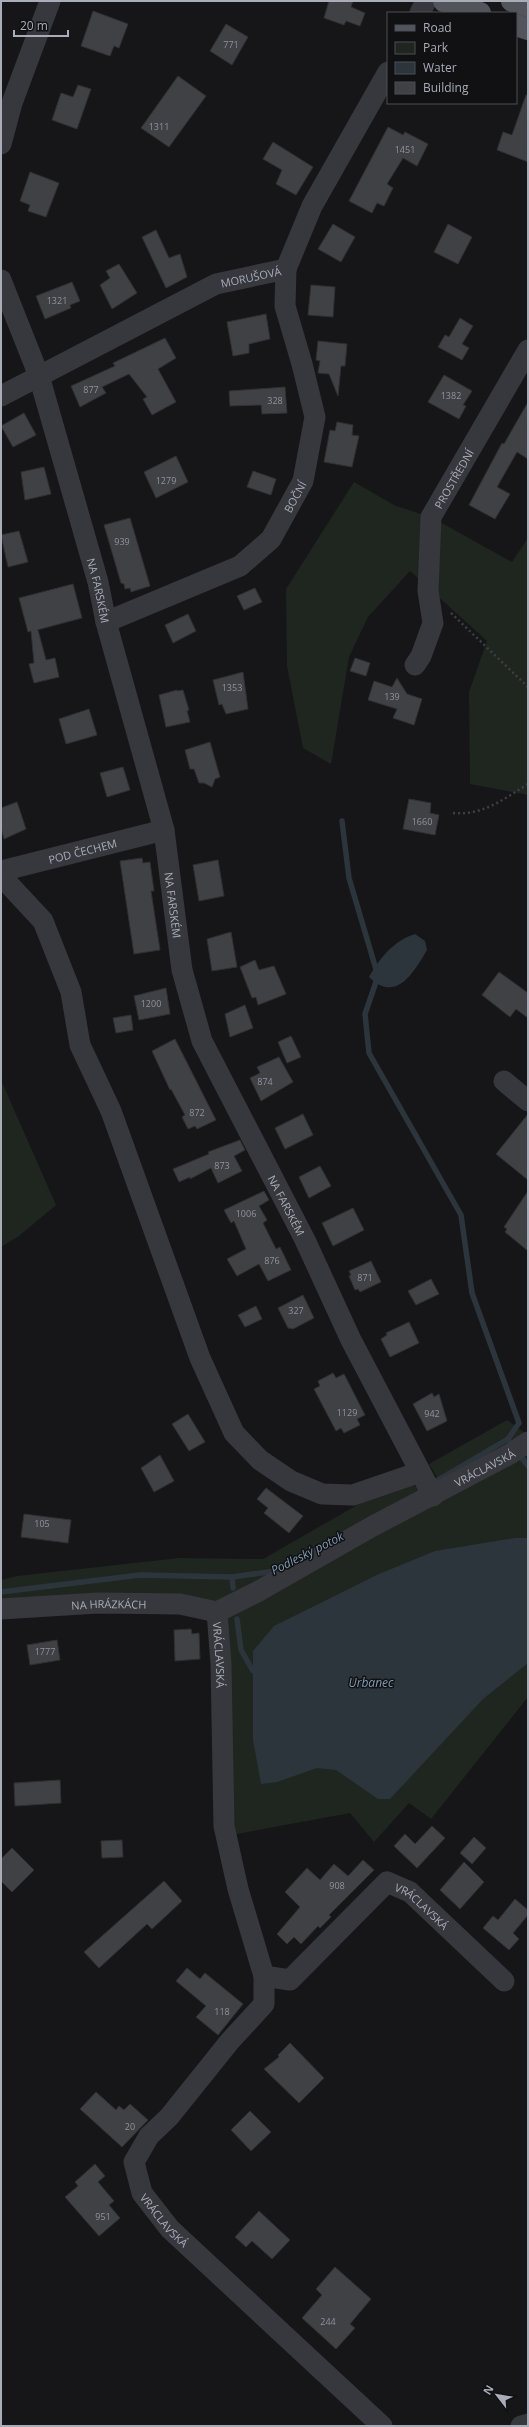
<svg xmlns="http://www.w3.org/2000/svg" width="529" height="2427" font-family="'Open Sans',sans-serif">
<style>
.green{fill:#1e261f}
.water{fill:#2c353c}
.lines{fill:none;stroke-linecap:round;stroke-linejoin:round}
.stream{stroke:#2c353c;stroke-width:5.5}
.building{fill:#404145;stroke:#303034}
.path{stroke:#3d3f44;stroke-width:2.5;stroke-dasharray:2 3;stroke-linecap:butt}
.minor{stroke:#37383d;stroke-width:21}
.major{stroke:#53555c;stroke-width:22}
.labels{text-anchor:middle;dominant-baseline:central;stroke-width:3;stroke-linejoin:round;paint-order:stroke}
.number-label{font-size:9px;fill:#8e929b}
.street-label{font-size:11px;fill:#a8adb8;stroke:#111113}
.water-label{font-size:12px;font-style:italic;fill:#7f9bb3;stroke:#111113}
</style>
<rect width="100%" height="100%" fill="#161618"/>
<g class="green">
<polygon points="354,482 396,506 431,517 512,562 528,538 528,795 470,784 469,692 487,641 410,571 368,617 349,657 331,764 303,748 287,666 286,589"/>
<polygon points="1,1080 56,1205 19,1236 1,1247"/>
<polygon points="507,1420 528,1435 528,1697 431,1819 409,1803 374,1842 350,1813 226,1836 217,1612 444,1489 429,1464"/>
<polygon points="406,1483 418,1487 426,1497 215,1608 1,1607 1,1580 17,1576 179,1558 263,1559 387,1488"/>
</g>
<g class="water">
<path d="M415 934 425 941 427 950C414 972 396 1004 369 977 380 958 393 941 415 934Z"/>
<polygon points="515,1538 528,1538 528,1663 483,1699 390,1799 378,1799 336,1770 317,1768 277,1782 261,1784 253,1740 253,1651 274,1626 379,1574 435,1551"/>
</g>
<g class="lines">
<g class="stream">
<polyline points="342,821 349,878 378,976 365,1014 369,1053 461,1215 472,1293 519,1423 508,1439"/>
<polyline points="518,1453 528,1466"/>
<polyline points="431,1484 508,1439 509,1441"/>
<polyline points="232,1577 233,1588"/>
<polyline points="1,1592 140,1575 232,1577 275,1571"/>
<polyline points="237,1619 241,1650 253,1671 259,1669"/>
</g>
</g>
<g class="building">
<polygon points="329,1 353,1 351,7 365,13 360,26 346,21 344,25 324,18"/>
<polygon points="93,11 128,24 119,48 114,46 110,56 81,46"/>
<polygon points="226,24 248,37 232,65 210,51"/>
<polygon points="178,76 206,96 169,147 141,128"/>
<polygon points="78,85 91,89 77,129 52,120 61,93 73,97"/>
<polygon points="526,95 528,95 528,162 497,150 503,132 512,135"/>
<polygon points="388,127 403,135 405,132 428,144 417,166 403,158 387,184 393,188 384,206 377,203 372,213 349,201"/>
<polygon points="273,142 313,167 296,195 276,184 282,170 263,159"/>
<polygon points="30,172 59,183 46,217 28,211 30,205 20,201"/>
<polygon points="333,224 355,237 341,262 318,249"/>
<polygon points="448,224 472,237 458,264 434,252"/>
<polygon points="156,230 169,258 180,254 187,277 166,288 142,237"/>
<polygon points="119,264 137,293 112,309 100,285 110,278 106,271"/>
<polygon points="72,282 80,301 70,305 71,308 45,319 36,296"/>
<polygon points="311,285 335,287 333,317 308,315"/>
<polygon points="266,314 270,339 249,344 249,353 233,356 227,322"/>
<polygon points="460,318 473,326 462,344 469,348 462,360 438,347 445,335 449,337"/>
<polygon points="165,338 176,358 158,369 176,402 152,415 143,399 147,397 129,374 102,387 106,393 80,407 71,386 115,366 113,363"/>
<polygon points="318,341 347,344 345,366 341,366 338,396 329,374 318,373 320,361 316,360"/>
<polygon points="444,375 472,391 463,405 466,406 459,419 428,402"/>
<polygon points="285,387 287,413 262,414 261,405 230,406 229,391"/>
<polygon points="528,402 528,459 517,452 497,487 510,494 495,519 469,505 502,443 504,444"/>
<polygon points="24,413 36,435 13,447 1,426"/>
<polygon points="337,422 353,425 352,435 359,436 352,467 324,462 330,430 335,431"/>
<polygon points="176,456 188,482 156,498 144,472"/>
<polygon points="44,467 51,494 25,500 21,472"/>
<polygon points="253,471 276,479 271,495 247,487"/>
<polygon points="130,518 150,586 131,592 130,588 125,589 124,584 121,583 104,525"/>
<polygon points="19,531 28,562 8,567 1,535"/>
<polygon points="73,584 82,618 37,630 38,630 46,660 55,658 59,677 34,683 29,664 34,663 31,631 28,632 19,598"/>
<polygon points="255,588 262,602 244,610 237,596"/>
<polygon points="188,614 196,631 173,643 165,625"/>
<polygon points="355,658 370,663 366,676 350,671"/>
<polygon points="243,672 248,709 226,714 222,704 219,705 213,680"/>
<polygon points="397,678 407,694 422,699 414,725 393,718 397,709 368,700 374,681 392,687"/>
<polygon points="177,690 177,691 183,690 189,710 187,711 190,722 166,727 159,695"/>
<polygon points="89,709 97,735 66,744 59,719"/>
<polygon points="210,742 220,777 215,779 212,787 204,783 199,783 194,769 190,769 185,750"/>
<polygon points="123,767 130,790 107,797 100,773"/>
<polygon points="409,799 431,803 430,813 439,815 435,835 403,829"/>
<polygon points="17,802 26,829 4,839 1,828 1,808"/>
<polygon points="142,858 143,863 150,862 154,891 151,891 160,950 134,954 120,861"/>
<polygon points="218,860 224,896 199,901 193,865"/>
<polygon points="231,932 237,967 212,971 207,939"/>
<polygon points="255,960 259,970 274,966 286,994 258,1005 256,997 252,998 240,967"/>
<polygon points="499,972 528,993 528,1018 516,1009 510,1017 482,995"/>
<polygon points="166,988 170,1014 139,1020 134,996"/>
<polygon points="245,1005 253,1028 230,1037 225,1014"/>
<polygon points="131,1015 133,1030 116,1033 113,1018"/>
<polygon points="291,1036 301,1057 287,1063 278,1042"/>
<polygon points="175,1039 216,1120 197,1129 195,1126 188,1129 182,1117 185,1115 171,1089 170,1090 152,1051"/>
<polygon points="279,1057 293,1082 261,1101 250,1078 260,1073 257,1067"/>
<polygon points="303,1114 313,1135 285,1149 275,1128"/>
<polygon points="528,1114 528,1180 496,1154"/>
<polygon points="240,1140 245,1150 234,1156 242,1171 218,1183 211,1168 190,1179 190,1177 179,1182 173,1169 209,1154 208,1152"/>
<polygon points="320,1166 331,1186 309,1198 299,1177"/>
<polygon points="264,1191 269,1200 259,1206 267,1220 263,1223 276,1249 280,1247 291,1270 268,1281 259,1264 237,1276 227,1259 246,1249 234,1221 231,1223 224,1210"/>
<polygon points="528,1191 528,1251 505,1232 507,1229 504,1227"/>
<polygon points="353,1208 364,1230 333,1246 322,1223"/>
<polygon points="371,1261 381,1282 360,1292 358,1289 355,1290 349,1276 351,1275 349,1271"/>
<polygon points="431,1279 439,1294 416,1305 408,1291"/>
<polygon points="303,1295 314,1318 293,1329 288,1328 278,1308"/>
<polygon points="256,1306 262,1319 245,1327 238,1315"/>
<polygon points="409,1322 419,1343 390,1357 381,1339 387,1335 386,1333"/>
<polygon points="333,1373 336,1378 344,1374 365,1415 357,1419 360,1425 344,1433 341,1428 336,1431 314,1389 320,1386 318,1381"/>
<polygon points="432,1393 434,1397 439,1394 447,1421 427,1431 413,1404"/>
<polygon points="188,1414 205,1442 189,1451 172,1424"/>
<polygon points="160,1455 174,1481 154,1492 141,1468"/>
<polygon points="266,1488 303,1516 289,1533 264,1513 268,1508 257,1499"/>
<polygon points="24,1514 71,1520 68,1543 21,1537"/>
<polygon points="191,1629 192,1634 199,1633 200,1659 175,1661 174,1630"/>
<polygon points="57,1640 60,1660 30,1665 27,1645"/>
<polygon points="60,1780 61,1803 15,1806 14,1783"/>
<polygon points="432,1826 445,1838 417,1868 394,1846 405,1834 415,1844"/>
<polygon points="474,1837 486,1848 472,1864 460,1853"/>
<polygon points="122,1840 123,1857 102,1858 101,1841"/>
<polygon points="12,1848 34,1870 12,1892 1,1881 1,1859"/>
<polygon points="363,1860 374,1870 329,1915 331,1917 320,1928 318,1926 301,1944 294,1937 287,1944 277,1934 300,1907 285,1892 307,1868 320,1880 334,1864 348,1876"/>
<polygon points="464,1862 484,1882 460,1909 440,1890"/>
<polygon points="164,1881 182,1901 152,1929 147,1924 99,1968 84,1952"/>
<polygon points="515,1899 528,1910 528,1915 513,1933 519,1939 509,1950 483,1928 493,1916 498,1920"/>
<polygon points="187,1968 200,1979 205,1973 243,2004 218,2035 196,2017 206,2006 176,1981"/>
<polygon points="290,2043 324,2078 299,2103 264,2069 279,2057 278,2055"/>
<polygon points="96,2092 116,2110 119,2106 124,2110 130,2104 148,2120 122,2147 80,2109"/>
<polygon points="250,2111 271,2132 251,2151 231,2130"/>
<polygon points="95,2164 105,2176 98,2182 114,2201 109,2205 120,2218 99,2236 65,2197 78,2186 75,2182"/>
<polygon points="259,2211 290,2240 272,2259 252,2241 246,2247 235,2237"/>
<polygon points="335,2267 371,2299 350,2324 355,2328 336,2349 302,2318 322,2295 316,2289"/>
</g>
<g class="lines">
<g class="path">
<polyline points="451,613 528,687"/>
<path d="M453 813C482 816 504 799 528 784"/>
</g>
<g class="minor">
<polyline points="420,13 426,1"/>
<polyline points="1,144 12,103 50,1"/>
<path id="s1" d="M1 280 39 376 98 582 106 622 164 830 182 970 202 1041 305 1240 351 1340 433 1496"/>
<path id="s2" d="M1 396 216 284 286 269 312 206 388 72"/>
<path id="s3" d="M106 622 240 566 271 539 303 481 315 417 302 364 285 306 286 269"/>
<path id="s4" d="M415 665 421 656 433 623 428 591 431 517 528 350"/>
<path id="s5" d="M1 871 164 830"/>
<polyline points="1,876 43,921 71,992 80,1045 111,1111 200,1358 234,1433 260,1460 291,1481 322,1494 353,1495 420,1472"/>
<polyline points="504,1081 528,1101"/>
<path id="s6" d="M1 1609 98 1603 180 1604 217 1612"/>
<path id="s7" d="M217 1612 221 1664 224 1826 238 1889 264 1976V2004L230 2041 169 2117 149 2136 134 2162 142 2193 170 2229 382 2426"/>
<path id="s8" d="M217 1612 259 1591 373 1526 510 1454 528 1442"/>
<path id="s9" d="M264 1976 290 1980 387 1882 410 1892 504 1981"/>
<polyline points="521,2426 528,2424"/>
</g>
<g class="major">
<polyline points="444,1 480,13"/>
<polyline points="512,1 528,6"/>
<polyline points="516,25 528,29"/>
</g>
</g>
<g class="labels">
<g class="number-label">
<text x="231" y="44">771</text>
<text x="159" y="126">1311</text>
<text x="405" y="149">1451</text>
<text x="57" y="300">1321</text>
<text x="91" y="389">877</text>
<text x="451" y="395">1382</text>
<text x="275" y="400">328</text>
<text x="166" y="480">1279</text>
<text x="122" y="541">939</text>
<text x="232" y="687">1353</text>
<text x="392" y="696">139</text>
<text x="422" y="821">1660</text>
<text x="151" y="1003">1200</text>
<text x="265" y="1081">874</text>
<text x="197" y="1112">872</text>
<text x="222" y="1165">873</text>
<text x="246" y="1213">1006</text>
<text x="272" y="1260">876</text>
<text x="365" y="1277">871</text>
<text x="296" y="1310">327</text>
<text x="347" y="1412">1129</text>
<text x="432" y="1413">942</text>
<text x="42" y="1523">105</text>
<text x="45" y="1651">1777</text>
<text x="337" y="1885">908</text>
<text x="222" y="2011">118</text>
<text x="130" y="2126">20</text>
<text x="103" y="2216">951</text>
<text x="328" y="2321">244</text>
</g>
<g class="street-label">
<text stroke="none"><textPath href="#s2" startOffset="278">MORUŠOVÁ</textPath></text>
<text stroke="none"><textPath href="#s4" startOffset="197">PROSTŘEDNÍ</textPath></text>
<text stroke="none"><textPath href="#s3" startOffset="235">BOČNÍ</textPath></text>
<text stroke="none"><textPath href="#s1" startOffset="326">NA FARSKÉM</textPath></text>
<text stroke="none"><textPath href="#s5" startOffset="84">POD ČECHEM</textPath></text>
<text stroke="none"><textPath href="#s1" startOffset="650">NA FARSKÉM</textPath></text>
<text stroke="none"><textPath href="#s1" startOffset="974">NA FARSKÉM</textPath></text>
<text stroke="none"><textPath href="#s8" startOffset="304">VRÁCLAVSKÁ</textPath></text>
<text stroke="none"><textPath href="#s6" startOffset="108">NA HRÁZKÁCH</textPath></text>
<text stroke="none"><textPath href="#s7" startOffset="43">VRÁCLAVSKÁ</textPath></text>
<text stroke="none"><textPath href="#s9" startOffset="207">VRÁCLAVSKÁ</textPath></text>
<text stroke="none"><textPath href="#s7" startOffset="670">VRÁCLAVSKÁ</textPath></text>
</g>
<g class="water-label">
<text transform="translate(307 1553) rotate(-27)">Podleský potok</text>
<text x="371" y="1682">Urbanec</text>
</g>
</g>
<rect width="529" height="2427" fill="none" stroke="#a8adb8" stroke-width="4"/>
<rect x="387" y="12" width="130" height="92" fill="#111113" stroke="#4d4f55"/>
<rect x="395" y="25" width="20" height="6" fill="#53555c" stroke="#4d4f55"/>
<text x="423" y="32" font-size="12" fill="#a8adb8">Road</text>
<rect x="395" y="42" width="20" height="12" fill="#1e261f" stroke="#4d4f55"/>
<text x="423" y="52" font-size="12" fill="#a8adb8">Park</text>
<rect x="395" y="62" width="20" height="12" fill="#2c353c" stroke="#4d4f55"/>
<text x="423" y="72" font-size="12" fill="#a8adb8">Water</text>
<rect x="395" y="82" width="20" height="12" fill="#404145" stroke="#4d4f55"/>
<text x="423" y="92" font-size="12" fill="#a8adb8">Building</text>
<g transform="translate(497 2395) rotate(301)" stroke="#111113" stroke-width="3" paint-order="stroke">
<path d="M0-3L7 15L0 10L-7 15Z" fill="#a8adb8"/>
<text y="-6" font-size="11" font-weight="bold" text-anchor="middle" fill="#a8adb8">N</text>
</g>
<path d="M14 30v6h54v-6" fill="none" stroke="#a8adb8" stroke-width="2"/>
<text x="20" y="30" font-size="12" fill="#a8adb8" stroke="#111113" stroke-width="3" paint-order="stroke">20 m</text>
</svg>
